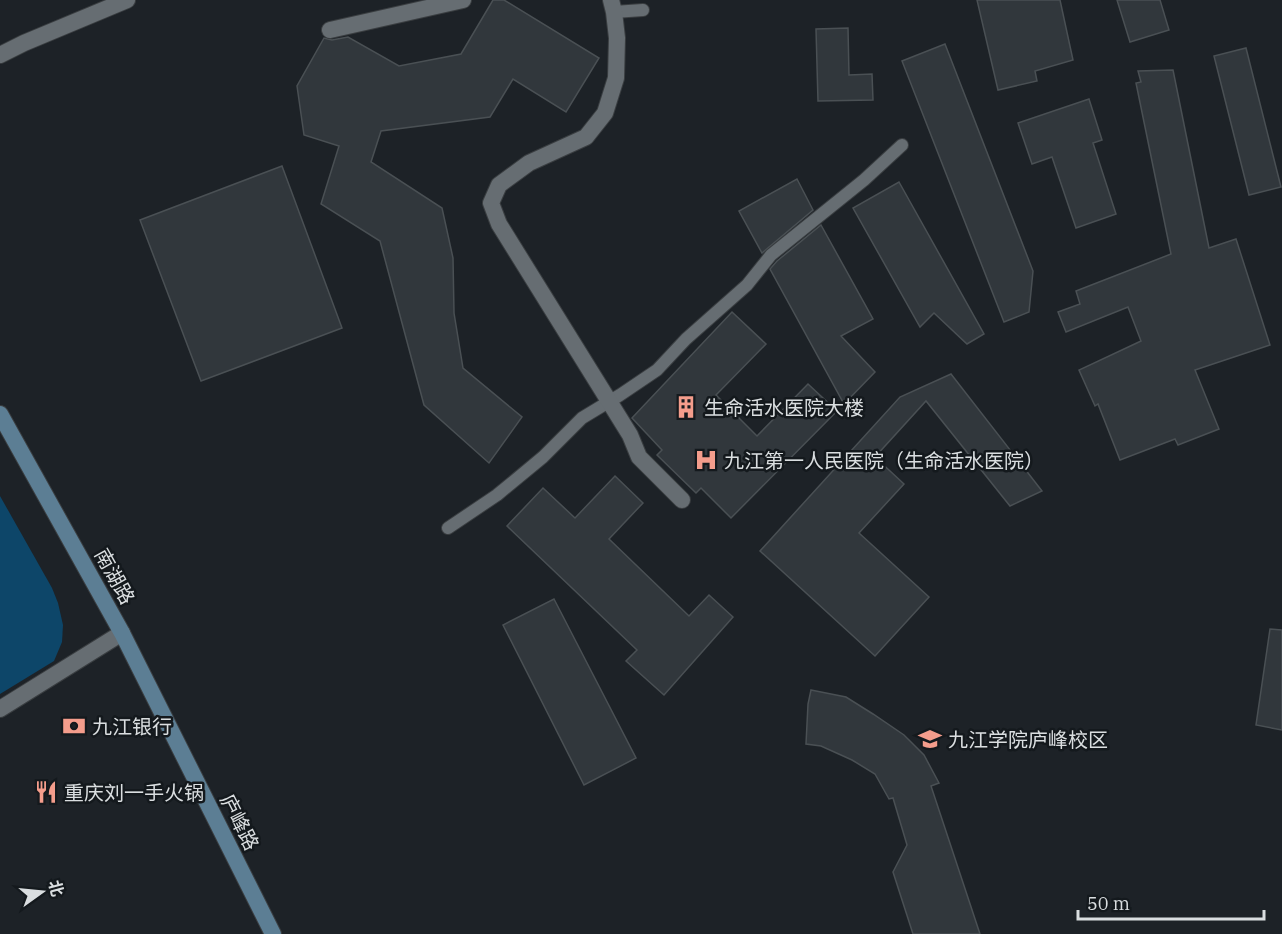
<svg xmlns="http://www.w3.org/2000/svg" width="1282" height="934" font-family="'IBM Plex Serif','Noto Sans SC',serif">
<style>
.green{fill:#0d4669}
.building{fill:#31373c;stroke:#4a5054;stroke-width:1.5}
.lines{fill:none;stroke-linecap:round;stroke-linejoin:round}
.service-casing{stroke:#3a3e41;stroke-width:14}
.minor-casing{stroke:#3a3e41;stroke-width:18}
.tertiary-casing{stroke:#3a3e41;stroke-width:18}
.secondary-casing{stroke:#3a3e41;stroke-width:18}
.service{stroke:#666d72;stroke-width:12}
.minor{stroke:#666d72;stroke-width:16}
.tertiary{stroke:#666d72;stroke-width:16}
.secondary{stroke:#5c7e94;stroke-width:16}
.labels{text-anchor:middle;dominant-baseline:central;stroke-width:5;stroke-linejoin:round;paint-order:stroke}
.poi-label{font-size:20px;fill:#dadee0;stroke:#14191d;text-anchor:start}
.street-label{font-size:20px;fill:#dadee0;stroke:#14191d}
</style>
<rect width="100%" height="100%" fill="#1d2227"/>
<polygon class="green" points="0,496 52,588 58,603 63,625 62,642 54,661 0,694"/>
<g class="building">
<polygon points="493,0 504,0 599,58 566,112 513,79 490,117 381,131 371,162 442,208 453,258 454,313 463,368 522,417 489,463 424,405 380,241 321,204 339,146 304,135 297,86 324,38 332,40 348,37 399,66 461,54"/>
<polygon points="977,0 1060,0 1073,60 1035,71 1037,81 998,90"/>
<polygon points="1117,0 1160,0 1169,30 1130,42"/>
<polygon points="848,28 849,75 872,74 873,100 818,101 816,29"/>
<polygon points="945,44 1033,271 1029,312 1004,322 902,61"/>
<polygon points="1246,48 1281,187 1249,195 1214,56"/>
<polygon points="1173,70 1209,248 1236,239 1270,345 1195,370 1219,429 1178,445 1175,439 1120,460 1098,404 1095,406 1079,370 1141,341 1128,307 1066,332 1058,312 1080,304 1076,291 1171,254 1136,83 1141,82 1138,71"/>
<polygon points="1089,99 1102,140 1093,143 1116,214 1076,228 1052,157 1032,164 1018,123"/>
<polygon points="282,166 342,328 201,381 140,220"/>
<polygon points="797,179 813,210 762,253 739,211"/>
<polygon points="899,182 984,334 967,344 934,313 920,327 853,208"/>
<polygon points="821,225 873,319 841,336 875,372 844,404 770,269 777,261"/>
<polygon points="732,312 766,344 716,395 757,436 808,384 837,411 731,518 701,488 696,493 657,455 662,450 632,418"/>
<polygon points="951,374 1042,491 1010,506 926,401 875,457 904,484 859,533 929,597 875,656 760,551 900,397"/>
<polygon points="615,476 643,503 609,539 689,616 709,595 733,617 664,695 626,661 637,650 507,526 543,488 575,518"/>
<polygon points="554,599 636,758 584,785 503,625"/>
<polygon points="1270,629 1282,630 1282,730 1256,725"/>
<polygon points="811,690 846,697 873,714 904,735 924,755 939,783 931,786 980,934 913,934 893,872 907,845 893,798 889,799 875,774 852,760 821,746 806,744 808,704"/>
</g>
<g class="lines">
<g class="service-casing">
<g id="service">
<polyline points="614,12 643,10"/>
<polyline points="448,528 497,495 543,457 582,418 620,395 657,370 686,339 747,285 771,255 864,180 902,145"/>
</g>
</g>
<g class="minor-casing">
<g id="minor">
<polyline points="611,0 614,12 617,38 616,78 605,113 586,137 529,163 499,185 491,203 499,224 630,435 639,457 682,500"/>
<polyline points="330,30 463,0"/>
<polyline points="0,55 24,43 127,0"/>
</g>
</g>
<g class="tertiary-casing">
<polyline id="tertiary" points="0,709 122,633"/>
</g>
<g class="secondary-casing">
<polyline id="secondary" points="0,414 122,633 273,934"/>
</g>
<use href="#service" class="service"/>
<use href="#minor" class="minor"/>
<use href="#tertiary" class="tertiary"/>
<use href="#secondary" class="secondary"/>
</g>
<defs>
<g id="building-bare" transform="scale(1.8)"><path d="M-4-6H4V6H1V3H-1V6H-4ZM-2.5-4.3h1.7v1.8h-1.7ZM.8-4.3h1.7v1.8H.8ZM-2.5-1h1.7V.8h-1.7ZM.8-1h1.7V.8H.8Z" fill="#f49d8c" stroke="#14191d" stroke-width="2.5" paint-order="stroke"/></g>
<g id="hospital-bare" transform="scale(1.8)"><path d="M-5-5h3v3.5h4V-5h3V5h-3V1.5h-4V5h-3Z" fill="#f49d8c" stroke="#14191d" stroke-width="2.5" paint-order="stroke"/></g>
<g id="bank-bare" transform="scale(1.8)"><path d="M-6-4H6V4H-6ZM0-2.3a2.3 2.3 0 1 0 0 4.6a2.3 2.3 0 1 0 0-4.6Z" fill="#f49d8c" stroke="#14191d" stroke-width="2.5" paint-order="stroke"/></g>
<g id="university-bare" transform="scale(1.8)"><path d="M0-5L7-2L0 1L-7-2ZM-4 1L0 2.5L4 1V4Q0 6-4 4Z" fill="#f49d8c" stroke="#14191d" stroke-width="2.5" paint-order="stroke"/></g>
<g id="restaurant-bare" transform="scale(1.8)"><path d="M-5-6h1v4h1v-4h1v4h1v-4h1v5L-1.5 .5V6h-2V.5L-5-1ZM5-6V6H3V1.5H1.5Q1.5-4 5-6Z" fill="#f49d8c" stroke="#14191d" stroke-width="2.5" paint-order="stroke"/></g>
</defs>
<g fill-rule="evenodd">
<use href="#building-bare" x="686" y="407"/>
<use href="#hospital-bare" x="706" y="460"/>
<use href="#bank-bare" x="74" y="726"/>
<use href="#university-bare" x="930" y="739"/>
<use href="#restaurant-bare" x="46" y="792"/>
</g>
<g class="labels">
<g class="poi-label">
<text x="704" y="407">生命活水医院大楼</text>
<text x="724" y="460">九江第一人民医院（生命活水医院）</text>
<text x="92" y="726">九江银行</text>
<text x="948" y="739">九江学院庐峰校区</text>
<text x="64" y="792">重庆刘一手火锅</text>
</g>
<g class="street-label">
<text transform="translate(115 576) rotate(61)">南湖路</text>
<text transform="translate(240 822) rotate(63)">庐峰路</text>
</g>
</g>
<g transform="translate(42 892) rotate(75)" stroke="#14191d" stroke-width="4.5" paint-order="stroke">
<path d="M0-4.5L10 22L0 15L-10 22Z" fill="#dadee0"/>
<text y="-9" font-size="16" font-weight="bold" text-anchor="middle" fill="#dadee0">北</text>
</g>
<path d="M1078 910v9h186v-9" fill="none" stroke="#dadee0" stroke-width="3"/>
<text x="1087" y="910" font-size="18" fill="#dadee0" stroke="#14191d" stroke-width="4.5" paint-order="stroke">50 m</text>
</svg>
